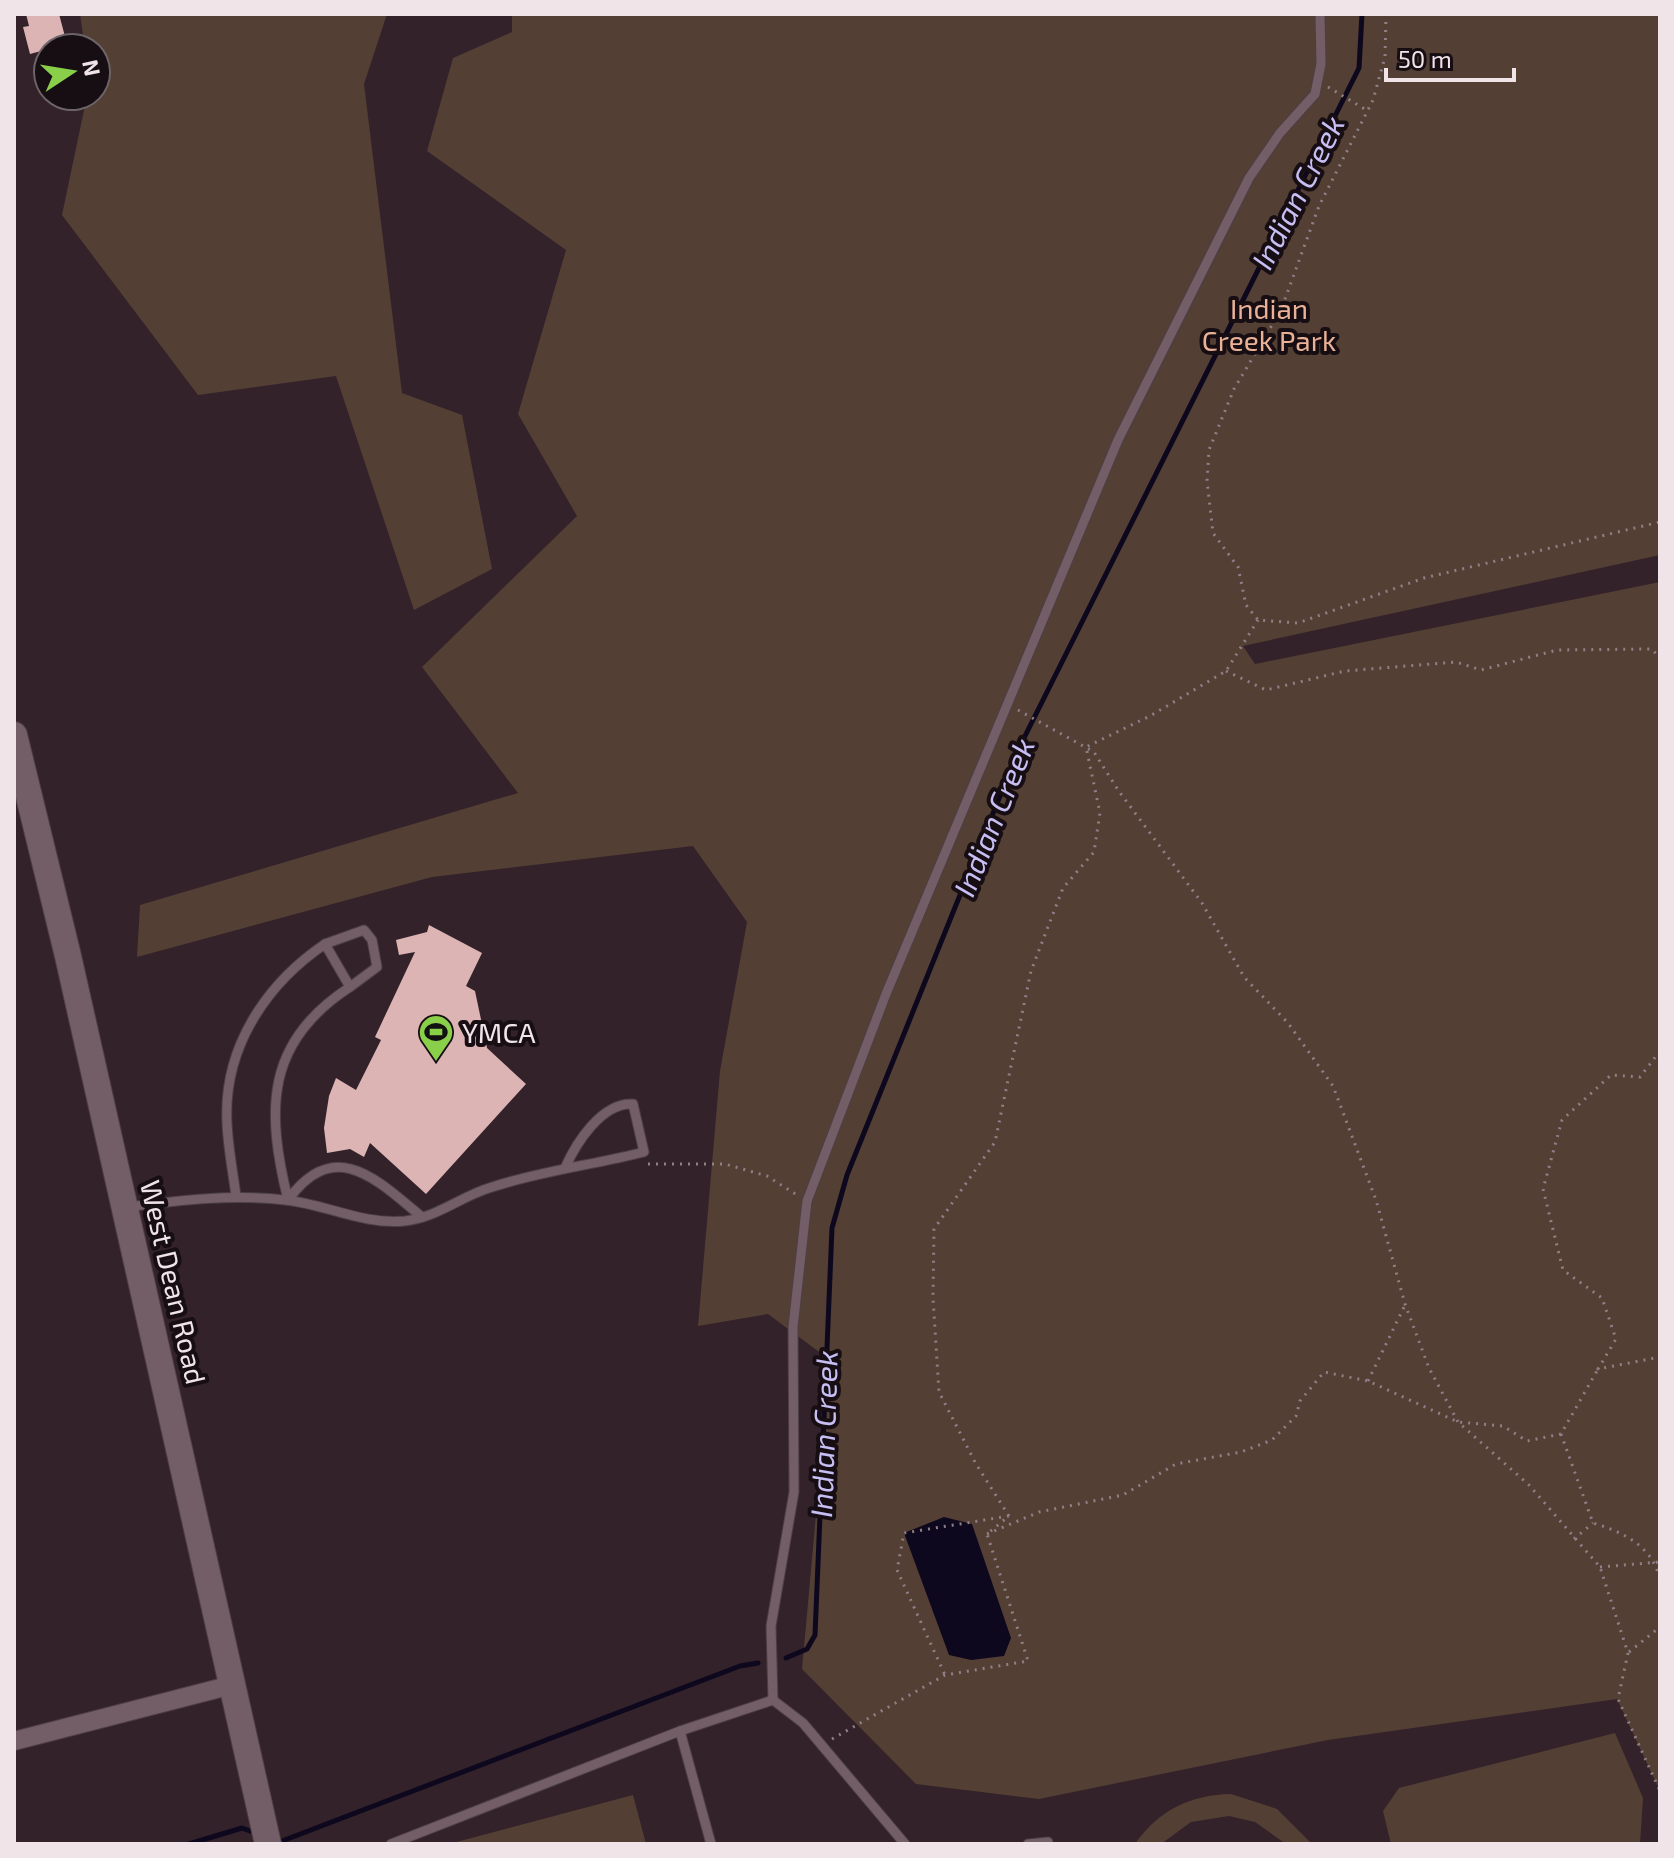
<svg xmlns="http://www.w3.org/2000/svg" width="1674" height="1858" font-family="'Exo 2',sans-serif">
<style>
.green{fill:#543f34}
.water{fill:#0e081e}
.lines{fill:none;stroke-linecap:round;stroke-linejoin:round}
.stream{stroke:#0e081e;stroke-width:5}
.building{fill:#ddb4b4}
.lane-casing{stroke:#4d3f46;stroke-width:11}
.street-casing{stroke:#4d3f46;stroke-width:20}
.secondary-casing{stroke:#4d3f46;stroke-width:28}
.path{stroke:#8f8087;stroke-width:3;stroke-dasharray:2 6;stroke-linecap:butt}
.lane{stroke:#735e67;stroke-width:9}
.street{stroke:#735e67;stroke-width:18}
.secondary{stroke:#735e67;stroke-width:26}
.labels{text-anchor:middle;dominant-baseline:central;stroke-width:8;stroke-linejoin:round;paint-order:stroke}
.park-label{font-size:28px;fill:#eab196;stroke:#160e12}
.poi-label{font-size:28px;fill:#f0e4e9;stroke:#160e12;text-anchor:start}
.street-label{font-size:28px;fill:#f0e4e9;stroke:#160e12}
.water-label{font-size:30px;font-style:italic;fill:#c7bef4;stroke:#160e12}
</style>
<rect width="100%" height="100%" fill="#33222a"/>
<g class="green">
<polygon points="80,14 387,14 364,84 402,393 462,415 492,569 414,610 336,376 198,395 62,215 87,96 96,96 96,48 85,48"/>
<polygon points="512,14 1660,14 1660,555 1243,646 1255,664 1660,582 1660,1791 1617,1699 1328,1740 1039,1799 916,1784 802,1669 830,1360 768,1314 698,1326 720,1071 747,922 693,846 432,877 137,957 140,905 518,793 422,667 577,516 518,414 566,250 427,151 453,58 512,32"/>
<polygon points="1615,1733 1643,1798 1640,1844 1391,1844 1383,1811 1399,1788"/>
<path d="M1231 1794 1277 1809 1312 1844H1286L1255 1822 1229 1816 1191 1822 1161 1844H1135C1159 1810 1190 1795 1231 1794Z"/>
<polygon points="633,1795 646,1844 449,1844"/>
</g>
<polygon class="water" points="944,1517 972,1524 1011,1638 1004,1656 971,1660 949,1655 904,1533"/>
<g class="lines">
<g class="stream">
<polyline points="786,1658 807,1649 815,1635 832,1228 847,1175 1021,744 1359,68 1362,14"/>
<polyline points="282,1841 740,1666 758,1663"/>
<polyline points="189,1844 242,1828 250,1831"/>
</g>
</g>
<g class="building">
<polygon points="26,14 59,14 67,44 30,54 23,27 29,26"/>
<polygon points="429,925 482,953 466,986 475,991 487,1048 526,1084 426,1194 370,1143 364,1157 350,1149 327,1153 324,1128 329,1096 336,1078 356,1090 381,1040 375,1037 415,952 399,955 396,940 427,932"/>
</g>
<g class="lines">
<g class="lane-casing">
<g id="lane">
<polyline points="325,944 364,930 372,940 377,967 350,987"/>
<path d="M236 1196C233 1172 228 1148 227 1123 223 1048 266 984 325 944L350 987C265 1042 266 1110 288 1200"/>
<path d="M288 1200C335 1135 378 1181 422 1217"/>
<path d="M128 1207C181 1200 232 1194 285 1200 326 1204 362 1225 405 1221 438 1217 460 1197 489 1188 540 1171 593 1165 644 1152L633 1104C602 1102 576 1143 565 1168"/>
<polyline points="773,1700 771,1626 794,1492 793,1327 807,1201 886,994 1118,440 1249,178 1280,133 1315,94 1321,64 1320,14"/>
<polyline points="680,1731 711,1844"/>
<polyline points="391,1844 680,1731 773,1700 803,1723 905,1844"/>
<polyline points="1028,1844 1048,1842"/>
</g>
</g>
<g class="street-casing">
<polyline id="street" points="14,1741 232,1685"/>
</g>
<g class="secondary-casing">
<polyline id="secondary" points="14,735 68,956 268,1844"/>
</g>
<g class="path">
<polyline points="1386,14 1385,57 1373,100 1319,206 1281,310 1234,389 1209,450 1207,481 1213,533 1238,567 1246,605 1258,620 1298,623 1424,578 1660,522"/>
<polyline points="1328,87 1368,111"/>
<polyline points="1226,671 1266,690 1345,671 1456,662 1481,670 1557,650 1651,649 1660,657"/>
<polyline points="1018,710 1094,752 1118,790 1202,903 1244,977 1288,1023 1333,1086 1376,1200 1405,1304 1429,1368 1458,1422 1529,1485 1600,1567 1628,1653 1618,1699 1660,1791"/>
<polyline points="1660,1051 1640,1077 1611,1075 1562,1120 1543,1189 1563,1270 1602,1298 1616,1339 1598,1369 1660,1357"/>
<polyline points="648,1164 725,1164 767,1176 797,1195"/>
<polyline points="1368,1381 1405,1305"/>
<path d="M1561 1434 1593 1523C1623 1532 1653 1546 1660 1580"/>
<polyline points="1009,1516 976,1464 939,1392 933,1298 934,1229 995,1142 1031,971 1063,888 1094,852 1100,813 1086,747 1150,716 1226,671 1258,620"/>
<polyline points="987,1534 1039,1512 1123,1495 1176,1464 1241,1452 1272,1440 1296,1416 1300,1401 1324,1372 1368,1381 1458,1422 1503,1426 1527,1441 1561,1434 1598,1369"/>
<polyline points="1574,1539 1593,1523"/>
<polyline points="1600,1567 1660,1562"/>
<polyline points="1629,1652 1660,1627"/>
<polyline points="832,1739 945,1675 1028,1661 987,1534 1009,1516 904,1533 897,1570 945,1675"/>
</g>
<use href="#lane" class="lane"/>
<use href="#street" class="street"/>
<use href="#secondary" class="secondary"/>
</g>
<defs>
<g id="stadium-pin" transform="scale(1.8)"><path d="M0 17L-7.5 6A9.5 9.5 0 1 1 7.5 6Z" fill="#89cf49" stroke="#160e12"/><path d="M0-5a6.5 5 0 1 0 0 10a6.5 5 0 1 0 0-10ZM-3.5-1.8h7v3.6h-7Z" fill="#111"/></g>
</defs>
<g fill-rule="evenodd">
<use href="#stadium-pin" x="436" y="1032"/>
</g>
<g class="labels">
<g class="park-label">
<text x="1269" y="308">Indian<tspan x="1269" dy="32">Creek Park</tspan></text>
</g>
<g class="poi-label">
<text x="462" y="1032">YMCA</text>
</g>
<g class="street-label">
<text transform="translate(174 1282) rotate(77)">West Dean Road</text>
</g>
<g class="water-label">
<text transform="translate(1297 192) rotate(-63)">Indian Creek</text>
<text transform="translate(993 817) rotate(-68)">Indian Creek</text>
<text transform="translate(823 1434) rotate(-88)">Indian Creek</text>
</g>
</g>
<rect width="1674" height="1858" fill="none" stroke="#f0e4e9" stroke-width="32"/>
<g transform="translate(72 72) rotate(78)"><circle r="38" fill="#160e12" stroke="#6d6468" stroke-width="2"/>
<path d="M0-6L14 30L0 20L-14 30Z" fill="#89cf49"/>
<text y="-12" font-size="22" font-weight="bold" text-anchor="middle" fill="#f0e4e9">N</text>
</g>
<path d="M1386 68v12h128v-12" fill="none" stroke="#f0e4e9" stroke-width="4"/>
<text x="1398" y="68" font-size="24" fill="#f0e4e9" stroke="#160e12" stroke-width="6" paint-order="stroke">50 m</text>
</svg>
